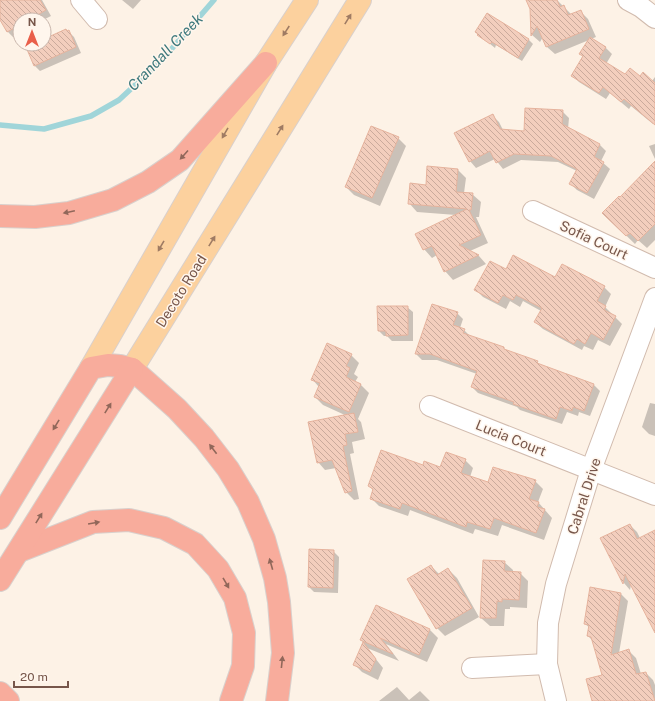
<svg xmlns="http://www.w3.org/2000/svg" width="655" height="701" font-family="'Public Sans',sans-serif">
<style>
.shadow{fill:#0003}
.lines{fill:none;stroke-linecap:round;stroke-linejoin:round}
.stream{stroke:#a0d5d9;stroke-width:5.5}
.building{fill:url(#building-back-hatch);stroke:#e6b39d}
.minor-casing{stroke:#d1bbae;stroke-width:22}
.major-casing{stroke:#d9d0cc;stroke-width:24}
.highway-casing{stroke:#d9d0cc;stroke-width:24}
.minor{stroke:#fff;stroke-width:20}
.major{stroke:#fcd19e;stroke-width:22}
.highway{stroke:#f8ac9c;stroke-width:22}
.oneway{fill:#9f7b63}
.oneway2{fill:#91675a}
.labels{text-anchor:middle;dominant-baseline:central;stroke-width:3;stroke-linejoin:round;paint-order:stroke}
.street-label{font-size:14px;fill:#77564a;stroke:#fff6ed}
.water-label{font-size:15px;font-style:italic;fill:#3d787c;stroke:#fff6ed}
</style>
<defs>
<pattern id="building-back-hatch" width="6" height="6" patternUnits="userSpaceOnUse"><rect width="6" height="6" fill="#f3cebd"/><path d="M-1 5l2 2M0 0l6 6M5-1l2 2" fill="none" stroke="#caaa9c"/></pattern>
</defs>
<rect width="100%" height="100%" fill="#fdf2e6"/>
<g class="shadow">
<polygon points="0,0 42,0 51,16 43,20 20,20 20,33 13,37 8,32 0,18"/>
<polygon points="122,0 141,0 133,9"/>
<polygon points="530,0 557,0 571,14 580,11 588,19 596,37 591,39 605,47 612,54 606,64 626,75 640,77 652,81 655,77 655,125 654,122 653,124 631,106 629,109 610,93 606,99 579,82 572,75 583,56 589,40 555,54 547,47 543,37 540,42 532,35"/>
<polygon points="488,15 529,40 533,44 522,61 496,45 495,48 479,35"/>
<polygon points="68,31 74,37 81,53 40,71 34,65 36,44 44,44 44,40"/>
<polygon points="562,111 569,118 568,129 600,145 606,151 601,161 610,169 594,199 577,190 570,183 577,171 558,162 521,160 503,169 495,159 476,168 470,161 492,115 499,122 503,130 525,132"/>
<polygon points="398,138 406,146 380,206 354,195 346,187"/>
<polygon points="655,144 655,159 649,146"/>
<polygon points="655,162 655,240 647,248 638,240 635,244 603,213 620,198"/>
<polygon points="458,170 466,178 464,193 472,194 481,202 479,217 476,217 488,243 470,251 479,256 486,264 453,280 445,271 437,255 432,258 424,249 456,215 417,212 409,203 427,186"/>
<polygon points="506,271 604,287 611,294 605,307 622,324 610,346 598,340 593,350 584,346 582,350 543,329 535,322 541,311 523,301 520,307 510,301 506,309 483,297 476,290"/>
<polygon points="433,305 457,313 463,319 460,328 464,330 470,336 504,348 507,352 537,362 540,365 594,385 600,391 590,416 579,412 578,416 567,412 562,424 520,410 517,407 478,393 472,387 477,374 437,360 422,360 416,354"/>
<polygon points="407,307 413,312 413,341 392,341 387,336 384,336 379,331"/>
<polygon points="351,355 359,363 354,374 358,377 355,382 361,385 369,393 358,419 361,422 365,439 352,442 354,453 350,454 359,499 354,500 346,492 336,468 325,470 318,462 347,416 323,405 315,397 319,387 312,379"/>
<polygon points="650,403 655,404 655,436 649,434 642,427"/>
<polygon points="465,460 473,468 470,477 488,483 535,481 543,489 538,502 552,518 544,540 502,525 498,536 475,529 473,534 410,510 408,516 379,506 371,498 374,491 369,486 423,466 441,468"/>
<polygon points="630,525 637,532 640,538 655,535 655,630 631,585 630,590 624,583 602,538"/>
<polygon points="333,551 339,557 338,593 314,592 309,587"/>
<polygon points="504,562 513,570 513,573 520,573 528,581 527,608 510,607 510,609 505,609 504,626 490,626 481,618"/>
<polygon points="431,566 439,574 448,569 457,578 479,617 445,636 437,628"/>
<polygon points="621,594 628,601 619,653 629,651 636,658 641,674 646,673 653,680 655,685 655,701 593,701 603,676 593,641 588,636 590,628 585,624"/>
<polygon points="430,630 438,638 427,662 386,644 399,661 367,648 383,668 378,680 362,672 354,664 364,643 361,640"/>
<polygon points="397,687 409,700 420,691 430,701 379,701"/>
</g>
<g class="lines">
<polyline class="stream" points="0,125 44,129 91,116 119,100 162,60 214,0"/>
</g>
<g class="building">
<polygon points="0,0 40,0 46,10 29,20 20,20 20,25 7,32 0,20"/>
<polygon points="526,0 557,0 560,7 564,5 568,15 581,10 589,29 546,47 537,26 531,36 530,9"/>
<polygon points="487,13 529,39 518,58 492,42 490,44 477,35 478,34 475,32"/>
<polygon points="66,29 67,31 69,30 76,47 34,66 26,47 33,44 44,44 44,39"/>
<polygon points="590,37 606,47 599,58 625,74 630,68 640,76 643,72 655,83 655,125 624,99 621,102 603,87 599,93 571,76 583,56 579,54"/>
<polygon points="525,108 563,110 562,124 600,144 594,157 604,162 587,193 569,184 577,169 551,156 514,154 496,163 490,151 469,162 454,133 493,114 500,129 524,131"/>
<polygon points="371,126 399,137 372,198 345,187"/>
<polygon points="655,161 655,224 638,241 630,233 626,236 602,213 619,196 620,197"/>
<polygon points="427,166 458,169 456,192 473,193 471,210 469,210 481,235 459,245 479,255 444,272 432,246 423,250 415,234 467,209 408,204 410,183 426,185"/>
<polygon points="513,255 555,277 562,264 605,286 597,301 606,306 604,310 616,316 603,340 591,333 585,344 577,339 574,344 534,322 542,308 516,295 513,300 503,295 498,303 474,290 490,261 506,269"/>
<polygon points="432,304 458,312 453,325 465,329 463,333 504,347 504,349 538,361 537,363 594,384 584,411 573,407 572,411 560,407 556,419 513,404 514,402 471,387 477,371 430,354 415,354"/>
<polygon points="377,306 408,306 408,335 386,336 386,331 378,331"/>
<polygon points="327,343 352,354 346,366 350,368 346,377 361,384 349,412 314,397 320,383 311,380"/>
<polygon points="354,413 358,432 345,434 347,445 343,446 352,491 345,493 332,460 317,463 308,422"/>
<polygon points="381,450 423,465 424,461 440,467 446,452 466,459 461,473 488,482 493,467 536,480 529,499 539,502 537,507 545,509 536,533 494,518 490,529 467,522 466,527 402,503 400,509 370,499 373,489 368,486"/>
<polygon points="630,524 637,539 655,530 655,633 625,574 623,584 600,538"/>
<polygon points="309,549 334,550 333,588 308,587"/>
<polygon points="483,560 505,561 504,571 521,572 519,600 502,599 502,602 497,601 496,618 480,618"/>
<polygon points="431,565 437,575 448,568 472,608 436,629 407,579"/>
<polygon points="590,587 621,593 611,655 629,649 636,674 646,672 655,701 592,701 586,679 602,675 591,637 587,636 589,625 584,624"/>
<polygon points="376,605 430,629 419,655 380,638 393,654 360,640"/>
<polygon points="363,642 376,659 370,672 353,665"/>
</g>
<g class="lines">
<g class="minor-casing">
<g id="minor">
<polyline points="81,0 97,19"/>
<polyline points="628,0 641,7 655,18"/>
<polyline points="533,211 655,268"/>
<polyline points="430,406 655,495"/>
<polyline points="472,668 547,664"/>
<polyline points="556,701 547,664 548,623 556,584 591,470 655,298"/>
</g>
</g>
<g class="major-casing">
<g id="major">
<polyline points="91,368 266,63 307,0"/>
<polyline points="132,369 360,0"/>
</g>
</g>
<g class="highway-casing">
<g id="highway">
<polyline points="0,216 35,217 69,213 113,200 148,182 180,160 266,63"/>
<polyline points="0,518 91,368 108,365 120,366 132,369 177,409 204,438 228,469 248,502 264,539 275,578 279,602 283,653 277,701"/>
<polyline points="19,551 93,522 129,520 164,528 195,544 218,569 235,598 244,633 243,666 231,701"/>
<polyline points="0,580 132,369"/>
<polyline points="0,693 8,701"/>
</g>
</g>
<use href="#minor" class="minor"/>
<use href="#major" class="major"/>
<use href="#highway" class="highway"/>
</g>
<defs><path id="oneway-solid" d="M-6-.8H1V-3.2L6.5 0L1 3.2V.8H-6Z"/></defs>
<g class="oneway">
<use href="#oneway-solid" transform="translate(348 19) rotate(-58)"/>
<use href="#oneway-solid" transform="translate(286 31) rotate(123)"/>
<use href="#oneway-solid" transform="translate(280 130) rotate(-58)"/>
<use href="#oneway-solid" transform="translate(225 133) rotate(120)"/>
<use href="#oneway-solid" transform="translate(212 241) rotate(-58)"/>
<use href="#oneway-solid" transform="translate(161 246) rotate(120)"/>
</g>
<g class="oneway2">
<use href="#oneway-solid" transform="translate(184 155) rotate(132)"/>
<use href="#oneway-solid" transform="translate(69 212) rotate(168)"/>
<use href="#oneway-solid" transform="translate(108 408) rotate(-58)"/>
<use href="#oneway-solid" transform="translate(56 425) rotate(121)"/>
<use href="#oneway-solid" transform="translate(213 449) rotate(-127)"/>
<use href="#oneway-solid" transform="translate(39 518) rotate(-58)"/>
<use href="#oneway-solid" transform="translate(94 523) rotate(-10)"/>
<use href="#oneway-solid" transform="translate(271 564) rotate(-106)"/>
<use href="#oneway-solid" transform="translate(226 583) rotate(60)"/>
<use href="#oneway-solid" transform="translate(282 662) rotate(-84)"/>
</g>
<g class="labels">
<g class="street-label">
<text transform="translate(594 240) rotate(25)">Sofia Court</text>
<text transform="translate(181 291) rotate(-58)">Decoto Road</text>
<text transform="translate(511 438) rotate(22)">Lucia Court</text>
<text transform="translate(584 496) rotate(-72)">Cabral Drive</text>
</g>
<g class="water-label">
<text transform="translate(165 52) rotate(-46)">Crandall Creek</text>
</g>
</g>
<g transform="translate(32 32)"><circle r="19" fill="#fff6ed" stroke="#c9b6ac"/>
<path d="M0-3L7 15L0 10L-7 15Z" fill="#e95f4a"/>
<text y="-6" font-size="11" font-weight="bold" text-anchor="middle" fill="#77564a">N</text>
</g>
<path d="M14 681v6h54v-6" fill="none" stroke="#77564a" stroke-width="2"/>
<text x="20" y="681" font-size="12" fill="#77564a" stroke="#fff6ed" stroke-width="3" paint-order="stroke">20 m</text>
</svg>
